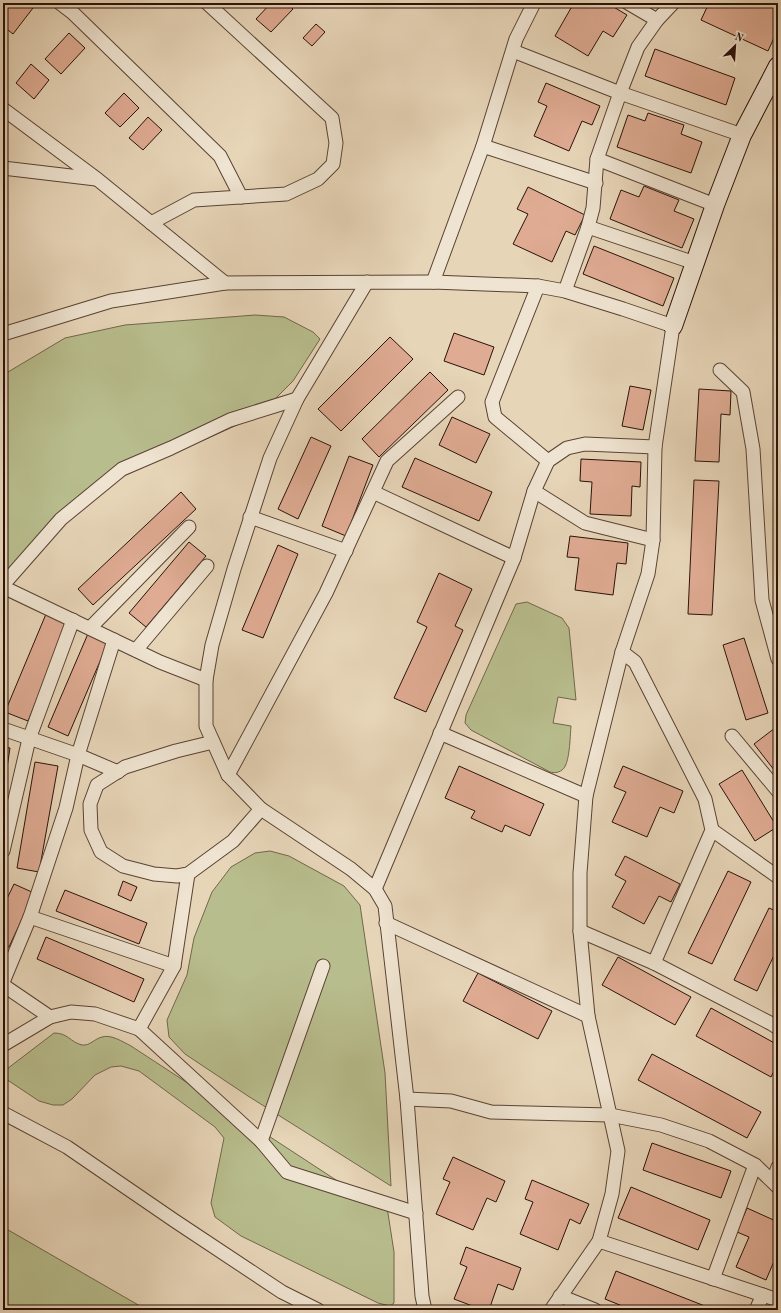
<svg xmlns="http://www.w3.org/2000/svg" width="781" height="1313" font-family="'Old Standard TT',serif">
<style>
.green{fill:#b8bd8d;stroke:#71674a}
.building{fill:#dfab93;stroke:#2a1108}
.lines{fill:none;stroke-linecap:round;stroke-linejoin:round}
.street-casing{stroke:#594234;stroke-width:15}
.secondary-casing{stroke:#2a1108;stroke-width:20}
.street{stroke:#efe4d1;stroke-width:13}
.secondary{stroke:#efe4d1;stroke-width:18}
</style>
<rect width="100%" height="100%" fill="#e7d5b8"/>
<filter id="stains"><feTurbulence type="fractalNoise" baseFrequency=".005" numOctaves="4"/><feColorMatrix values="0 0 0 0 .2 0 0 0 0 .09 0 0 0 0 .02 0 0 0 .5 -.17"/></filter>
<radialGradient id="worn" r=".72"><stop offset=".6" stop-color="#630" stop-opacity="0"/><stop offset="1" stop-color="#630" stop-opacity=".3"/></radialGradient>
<g class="green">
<polygon points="255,315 284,317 313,332 320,339 293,381 272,402 237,425 90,491 36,552 3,595 3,375 65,338 125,325"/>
<path d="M527 602 562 618 569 628 576 700 558 697 553 723 571 726C570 736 570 765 562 770 558 773 554 773 550 772L471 730 465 723 466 715 516 604Z"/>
<polygon points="270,851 289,856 344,886 360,905 385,1073 391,1186 248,1096 185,1054 169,1037 167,1020 187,975 194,938 212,892 231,867 255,853"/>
<path d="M54 1033C68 1033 70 1042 82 1045 90 1046 94 1039 102 1037 111 1034 123 1042 131 1046L336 1180 387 1207 394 1252V1303L390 1306 378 1303 241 1236 215 1217 211 1203 224 1138 215 1127 139 1071 121 1066 111 1067 95 1075 72 1099 63 1105H53L39 1101 3 1077V1072Z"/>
<polygon points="3,1227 147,1310 3,1310"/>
</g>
<g class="building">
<polygon points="9,3 26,3 33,8 13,34 3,26 3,10"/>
<polygon points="271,3 287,3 293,9 271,32 256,19"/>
<polygon points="562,3 607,3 627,15 613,37 603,31 588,56 555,36 571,8"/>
<polygon points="709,3 778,3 778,29 768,51 701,20"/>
<polygon points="316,24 325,32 312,46 303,38"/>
<polygon points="69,33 85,48 61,74 45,59"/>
<polygon points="655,49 735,78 726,105 645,76"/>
<polygon points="31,64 49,80 34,99 16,83"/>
<polygon points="546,83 600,106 592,125 582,121 569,151 534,136 547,106 538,102"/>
<polygon points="124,93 139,108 120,127 105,113"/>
<polygon points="648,113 684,125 681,134 702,142 691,173 617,147 628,115 645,121"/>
<polygon points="148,117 162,130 143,150 129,138"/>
<polygon points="644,186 679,200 674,211 694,219 682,248 610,219 621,190 639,197"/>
<polygon points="528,187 585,215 575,235 566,231 552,262 513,244 528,214 517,209"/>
<polygon points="594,246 674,278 663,306 583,274"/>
<polygon points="454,333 494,347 484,375 444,361"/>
<polygon points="390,337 413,359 341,431 318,409"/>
<polygon points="430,372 448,390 379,457 362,439"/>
<polygon points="630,386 651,390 643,430 622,426"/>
<polygon points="699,389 731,391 730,415 721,414 719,462 695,461"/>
<polygon points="452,417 490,434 476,463 439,445"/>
<polygon points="311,437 331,446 298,519 278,509"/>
<polygon points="349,456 373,465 346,536 322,526"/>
<polygon points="415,458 492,492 479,521 402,487"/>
<polygon points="581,459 641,462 640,487 632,486 631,516 590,514 592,482 580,481"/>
<polygon points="694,480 719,481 712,615 688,614"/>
<polygon points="181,492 196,509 93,605 78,589"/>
<polygon points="570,536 628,543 626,564 617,563 613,595 575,590 579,558 567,557"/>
<polygon points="189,542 206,556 146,627 129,613"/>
<polygon points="278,545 298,554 263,638 242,630"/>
<polygon points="439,573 472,589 455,626 463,630 426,712 394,698 427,627 417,622"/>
<polygon points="46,614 68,624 28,721 5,712"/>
<polygon points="90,629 110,638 68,736 48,727"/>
<polygon points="744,638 768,713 746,720 723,645"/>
<polygon points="775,728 778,733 778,775 754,744"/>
<polygon points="3,747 10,748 3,794"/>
<polygon points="35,762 58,766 39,872 17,868"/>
<polygon points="459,766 544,804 530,836 505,825 502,832 471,818 475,811 445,798"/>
<polygon points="623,766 683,791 674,813 660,807 647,837 612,822 626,792 614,787"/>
<polygon points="742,770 777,827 755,841 719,784"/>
<polygon points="625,856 680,884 671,902 659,896 644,924 612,907 626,881 615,875"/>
<polygon points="728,871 751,882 712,964 688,953"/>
<polygon points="123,881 137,887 131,901 118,895"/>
<polygon points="14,884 34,893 9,947 3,945 3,907"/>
<polygon points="65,890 147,923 139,944 56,911"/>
<polygon points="769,908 778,912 778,947 757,991 734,980"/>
<polygon points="46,937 144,979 134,1002 37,959"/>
<polygon points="618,957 691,997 675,1025 602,985"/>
<polygon points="478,973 552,1011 538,1039 463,1001"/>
<polygon points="711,1008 778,1045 778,1063 771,1077 696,1036"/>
<polygon points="652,1054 761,1112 747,1138 638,1080"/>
<polygon points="652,1143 731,1171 721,1198 643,1170"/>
<polygon points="453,1157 505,1181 496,1202 487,1198 473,1230 436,1214 450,1182 443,1179"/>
<polygon points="532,1180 589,1204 580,1224 570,1219 558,1250 520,1234 533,1202 525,1199"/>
<polygon points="631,1187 710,1220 698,1250 618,1218"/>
<polygon points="747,1208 778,1222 778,1252 766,1280 736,1267 749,1237 737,1232"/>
<polygon points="466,1247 521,1268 513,1290 498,1284 489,1310 483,1310 454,1299 467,1267 460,1264"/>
<polygon points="616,1271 715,1310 632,1310 605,1299"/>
</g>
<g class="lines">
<g class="street-casing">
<g id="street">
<polyline points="60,3 73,13 220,156 241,197"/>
<polyline points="628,3 657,20"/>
<polyline points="513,51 620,93 742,135"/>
<polyline points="3,109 97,179 225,283"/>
<polyline points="483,146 596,183"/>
<polyline points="597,159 715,205"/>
<polyline points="3,168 96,179"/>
<polyline points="151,223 194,200 286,194 318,179 333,164 336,143 332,118 207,3"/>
<polyline points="588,227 695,263"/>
<polyline points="367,282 297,399 270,458 234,569 212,645 206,680 206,726 228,775 261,809 351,869 375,889 385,906 407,1099 422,1296 425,1310"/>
<polyline points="433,282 483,146 516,39 534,3"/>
<polyline points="538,286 492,402 495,417 548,461"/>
<polyline points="565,291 588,227 593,208 597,159 620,93 638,47 657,20 673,3"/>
<polyline points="3,334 111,301 225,283 433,282 538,286 565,291 623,309 673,326 655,447 653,540 648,574 622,652 586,796 580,873 580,931 588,1016 618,1151 612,1194 599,1241 551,1310"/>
<polyline points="720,370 743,392 753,449 762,600 778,659"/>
<polyline points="534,491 585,523 653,540"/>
<polyline points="373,492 514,558"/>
<polyline points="250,517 346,551"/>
<polyline points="3,585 61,519 122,469 171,448 230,420 297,399"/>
<polyline points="3,587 160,662 206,680"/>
<polyline points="90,628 189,527"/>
<polyline points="136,650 207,566"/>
<polyline points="622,652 635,662 705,799 712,830 654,963"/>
<polyline points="3,729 78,755 118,772"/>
<polyline points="440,733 586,796"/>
<polyline points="732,736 778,791"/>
<polyline points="213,742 176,751 125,767 97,785 90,804 91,830 101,852 123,866 154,874 177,876 188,874 233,841 261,809"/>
<polyline points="228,775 326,593 387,461 458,397"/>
<polyline points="712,830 778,877"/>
<polyline points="3,851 29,739 73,620"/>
<polyline points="375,889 514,558 534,491 548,461 567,448 585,444 655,447"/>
<polyline points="30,917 174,966"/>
<polyline points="386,923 588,1016"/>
<polyline points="580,931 654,963 772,1024 778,1028"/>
<polyline points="3,982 30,917 66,808 78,755 114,640"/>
<polyline points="3,985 50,1017"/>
<polyline points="139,1029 261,1141 287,1172 416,1213"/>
<polyline points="3,1045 50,1017 71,1012 95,1014 139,1029 174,966 188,874"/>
<polyline points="407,1099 451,1101 491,1112 610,1115 661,1125 709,1141 755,1165 778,1187"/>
<polyline points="3,1113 67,1147 175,1221 282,1292 318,1310"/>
<polyline points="261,1141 323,966"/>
<polyline points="773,1181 778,1167"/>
<polyline points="599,1241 778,1300"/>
<polyline points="713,1279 755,1165"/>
<polyline points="560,1296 595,1310"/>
<polyline points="756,1310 763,1295"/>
</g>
</g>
<g class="secondary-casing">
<polyline id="secondary" points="673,326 715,205 742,135 778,66"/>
</g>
<use href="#street" class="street"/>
<use href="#secondary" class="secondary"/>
</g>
<rect width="781" height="1313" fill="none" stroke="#e7d5b8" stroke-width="16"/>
<rect x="4" y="4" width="773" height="1305" fill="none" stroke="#2a1108" stroke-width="2"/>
<rect x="8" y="8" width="765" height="1297" fill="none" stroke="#2a1108"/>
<g transform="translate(735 46) rotate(25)" stroke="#efe4d1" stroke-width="3" paint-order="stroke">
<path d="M0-3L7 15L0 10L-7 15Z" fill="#2a1108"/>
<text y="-6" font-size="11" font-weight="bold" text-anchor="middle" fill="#2a1108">N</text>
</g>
<rect width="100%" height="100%" filter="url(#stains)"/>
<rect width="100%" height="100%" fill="url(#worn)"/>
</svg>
